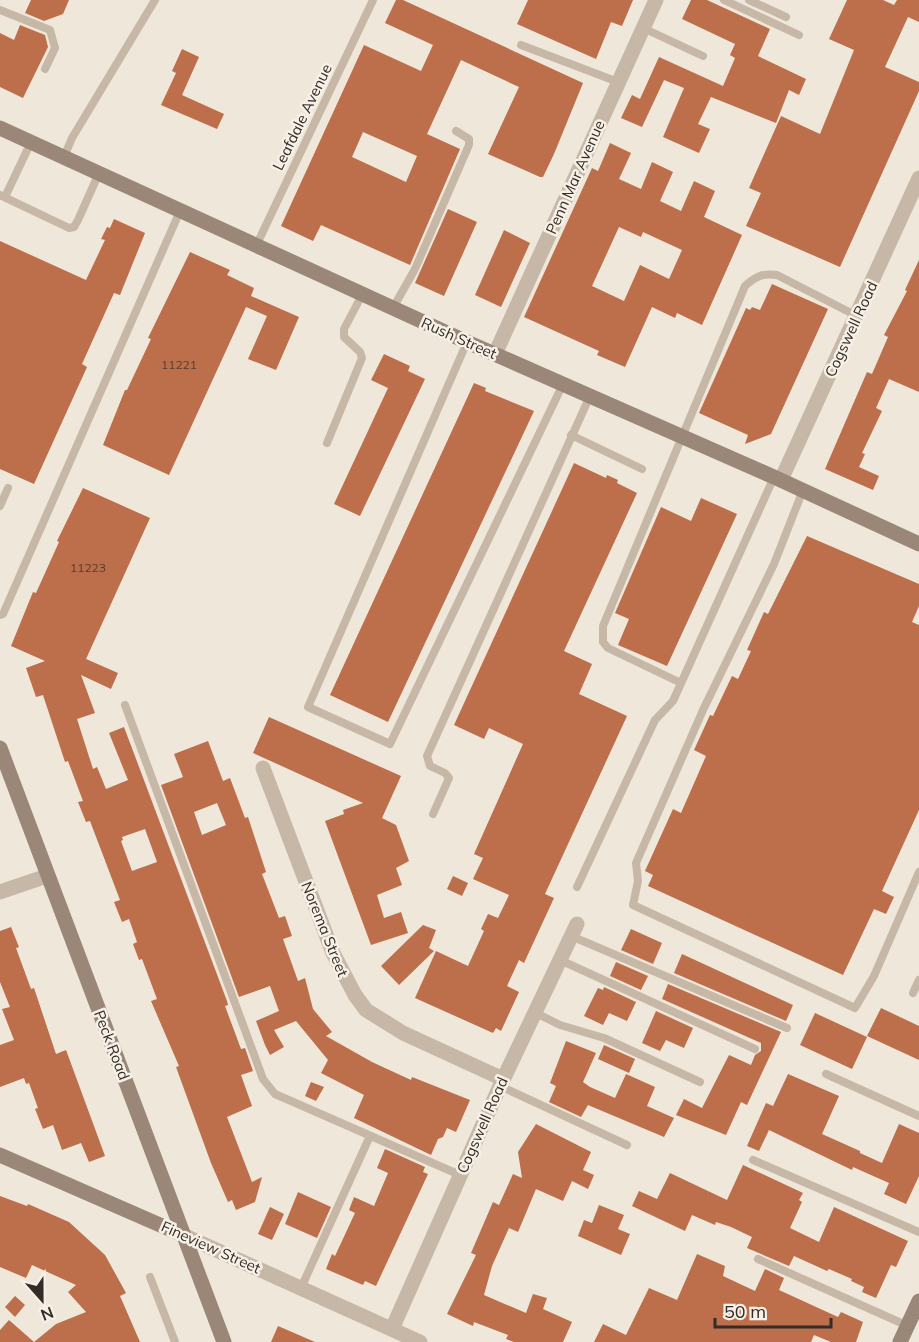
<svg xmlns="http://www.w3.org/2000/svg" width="919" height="1342" font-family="Mulish,sans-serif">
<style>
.building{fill:#bd6e4a;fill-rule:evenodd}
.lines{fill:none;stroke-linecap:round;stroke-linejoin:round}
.lane{stroke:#c6b7a7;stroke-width:8}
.street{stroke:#c6b7a7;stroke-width:15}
.secondary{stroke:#9a8778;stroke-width:15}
.labels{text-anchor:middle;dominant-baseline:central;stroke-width:5;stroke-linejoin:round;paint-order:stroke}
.number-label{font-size:12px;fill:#563c30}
.street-label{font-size:15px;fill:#332c27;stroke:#f7f0e6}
</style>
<rect width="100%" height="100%" fill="#efe7da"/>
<g class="building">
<polygon points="31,0 69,0 63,14 44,21 25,13"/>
<path d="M396 0H403L583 83 554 154 543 177H540L488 154 519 87 461 60 427 134 460 149 410 265 321 225 313 241 281 226 364 45 421 71 433 45 385 23ZM363 132 417 156 406 182 352 157Z"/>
<polygon points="528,0 633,0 622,26 611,22 596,59 517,24"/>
<polygon points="691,0 707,0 770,29 758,56 806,79 799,95 789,90 776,123 711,97 698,124 710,129 699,153 663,137 684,88 664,80 642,127 621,118 632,95 640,99 659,57 723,86 735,58 730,55 735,44 682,19"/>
<polygon points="847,0 883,0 894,5 897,0 919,0 919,22 908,17 885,67 919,82 919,91 840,267 746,226 761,193 749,188 781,116 820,134 854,50 829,39"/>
<polygon points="20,25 45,35 48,47 23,98 0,87 0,33 14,40"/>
<polygon points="182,49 199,57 182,95 224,114 217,129 161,105 176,73 172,71"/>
<path d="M610 143 631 153 619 179 641 189 652 162 673 172 660 201 681 211 694 181 715 191 704 217 742 235 702 325 677 313 675 318 652 307 625 367 597 355 599 351 524 317 592 168 598 171ZM619 227 641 237 643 232 682 250 669 279 640 265 624 301 592 286Z"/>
<polygon points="448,209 477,222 444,296 415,283"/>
<polygon points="114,219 145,233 120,295 114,293 82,364 87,367 34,484 0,469 0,241 86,280 105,240 101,239 107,227 110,228"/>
<polygon points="504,230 530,243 501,307 475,295"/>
<polygon points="190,252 230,270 227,275 254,288 251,296 299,317 276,370 248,359 267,316 246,307 169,475 103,445 125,390 127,390 151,339 148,338"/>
<polygon points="919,260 919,392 889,379 876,408 882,411 862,453 865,454 859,467 879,476 873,490 825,469 867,372 872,374 888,337 884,335 907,291 905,290"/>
<polygon points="772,284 828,309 771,434 745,444 748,435 699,413 746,308 750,310 752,307 760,310"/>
<polygon points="384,354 410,366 408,371 425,379 360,516 334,504 388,388 371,380"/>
<polygon points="474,383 486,388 485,391 534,411 388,722 330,695"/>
<polygon points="574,463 606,478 607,475 618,480 617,483 637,493 564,651 592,664 579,694 627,716 545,894 554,898 524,963 519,960 507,986 519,992 501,1031 496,1028 493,1033 415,998 436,951 468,966 484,931 481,929 488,914 498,918 509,895 473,879 483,858 474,854 523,744 489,728 484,739 454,725"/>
<path d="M83 488 150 518 86 659 118 673 111 689 81 675 95 713 77 719 93 769 97 767 106 789 128 780 109 733 124 727 227 1001 228 1005 225 1006 241 1049 245 1048 253 1071 241 1075 252 1106 227 1117 252 1182 262 1177 255 1202 236 1210 232 1200 228 1202 211 1163 176 1067 179 1066 151 1001 157 999 142 959 139 960 133 944 137 942 129 919 122 922 114 902 120 900 90 821 86 822 78 802 83 801 68 761 65 762 43 695 36 697 26 668 45 661 11 646 33 592 36 593 59 542 57 541ZM145 829 157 862 132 871 121 841 123 840 122 837Z"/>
<polygon points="701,498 737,514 667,666 618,645 629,619 615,613 661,507 691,521"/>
<polygon points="807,536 919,584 919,606 912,622 919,625 919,810 882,891 894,897 886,914 874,909 843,975 648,886 653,875 645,871 673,809 681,813 706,756 694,750 710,715 713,716 732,676 738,679 751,651 747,650 764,612 768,614"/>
<polygon points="269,717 401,776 382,818 396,825 409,861 396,868 402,885 377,895 384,918 401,912 408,933 371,945 325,821 344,814 343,810 363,803 253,753"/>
<path d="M208 741 223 781 230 778 245 818 248 817 266 872 262 874 279 918 285 916 292 936 283 939 298 981 305 978 313 1009 332 1032 326 1036 372 1062 411 1080 412 1077 470 1100 456 1132 447 1128 443 1137 438 1139 431 1155 354 1118 364 1095 321 1073 328 1060 296 1021 274 1030 284 1047 270 1055 265 1045 256 1021 279 1011 270 986 239 997 161 785 183 777 174 754ZM217 803 226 825 202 835 194 812Z"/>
<polygon points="453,876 468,883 462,896 447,889"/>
<polygon points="423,925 436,930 429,948 434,951 399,985 381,966"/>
<polygon points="11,927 19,947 16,948 31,989 34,988 56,1054 66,1050 105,1156 89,1162 81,1143 62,1150 53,1125 43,1129 35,1109 38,1108 29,1083 26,1084 24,1078 0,1087 0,1045 14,1040 2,1009 10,1007 0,982 0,931"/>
<polygon points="631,929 662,943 653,964 621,950"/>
<polygon points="682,954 793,1005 786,1021 674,973"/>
<polygon points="616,962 648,976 641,990 610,976"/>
<polygon points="668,984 781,1032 747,1105 741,1102 726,1135 676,1115 684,1099 702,1108 729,1055 751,1065 755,1055 761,1051 761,1043 662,999"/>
<polygon points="604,987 636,1002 627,1021 609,1013 603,1025 584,1016 598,988 603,990"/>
<polygon points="881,1008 919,1026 919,1060 867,1036"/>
<polygon points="656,1011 693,1028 684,1048 666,1040 660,1051 642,1043"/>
<polygon points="815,1013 867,1037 852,1069 800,1045"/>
<polygon points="566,1041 596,1053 583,1082 590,1087 615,1098 626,1074 655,1087 647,1106 674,1118 664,1137 588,1105 581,1117 549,1102 556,1086 550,1083"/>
<polygon points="604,1045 635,1059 629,1073 598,1059"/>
<polygon points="788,1074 839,1096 822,1134 860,1151 860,1153 882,1163 899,1124 919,1133 919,1176 906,1204 884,1194 889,1183 853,1167 852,1170 769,1130 759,1151 747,1146 766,1103 773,1106"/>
<polygon points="311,1082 324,1087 316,1101 305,1096"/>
<polygon points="536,1124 591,1152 583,1170 594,1175 588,1189 572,1181 563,1201 536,1189 518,1232 509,1228 492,1266 484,1295 526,1313 533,1294 547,1298 543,1309 572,1322 563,1342 514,1342 506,1339 508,1335 474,1322 473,1326 447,1314 476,1255 471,1253 493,1202 499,1205 513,1174 522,1178 518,1152"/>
<polygon points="385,1149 425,1167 423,1172 428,1174 376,1286 365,1281 363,1285 326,1269 332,1254 335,1256 355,1213 349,1210 354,1197 374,1206 388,1173 377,1168"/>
<polygon points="743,1165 803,1193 799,1200 802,1202 790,1228 819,1242 834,1207 908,1241 896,1267 891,1265 876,1298 862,1292 864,1287 851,1281 852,1279 829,1269 827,1271 794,1256 789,1266 747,1248 752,1237 731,1227 716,1222 715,1225 692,1215 685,1231 632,1206 639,1191 657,1199 670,1173 727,1200"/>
<polygon points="298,1192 331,1207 317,1238 285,1224"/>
<polygon points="0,1196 27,1206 28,1204 69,1222 105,1255 126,1293 120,1296 140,1342 0,1342 0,1330 9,1320 34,1342 56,1324 86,1312 68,1292 76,1285 32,1265 26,1278 0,1267"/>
<polygon points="599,1205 624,1215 618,1229 630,1234 621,1255 578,1236 584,1220 592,1223"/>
<polygon points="270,1207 284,1214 272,1240 258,1234"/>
<polygon points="697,1254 725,1266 723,1276 755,1291 765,1269 784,1278 779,1290 838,1317 841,1312 863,1322 856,1342 831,1342 814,1335 811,1342 594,1342 603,1324 626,1335 649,1288 677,1300"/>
<polygon points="15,1296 25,1305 15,1317 5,1307"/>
<polygon points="278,1326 315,1342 271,1342"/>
</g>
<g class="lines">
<g class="lane">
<polyline points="724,0 799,35"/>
<polyline points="749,0 786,17"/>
<polyline points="0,10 50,30 55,48 45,69"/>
<polyline points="643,28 703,56"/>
<polyline points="521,45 618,82"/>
<polyline points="64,157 72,138 155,0"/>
<polyline points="0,195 69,228 74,227 78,220 99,173"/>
<polyline points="5,197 31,142"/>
<polyline points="256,246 373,0"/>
<polyline points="393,308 415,269 469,145 469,139 456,131"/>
<polyline points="467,342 308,707 390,744 563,384"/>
<polyline points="571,435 642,469"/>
<polyline points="327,443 362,358 360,352 344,337 344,329 362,295"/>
<polyline points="803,490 774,564 703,710 636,863 638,881 633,905 855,1008 874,976 919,872"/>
<polyline points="0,506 8,488"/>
<polyline points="0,615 3,614 180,211"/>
<path d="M681 683 608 648 603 642V626L745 286C756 276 763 273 777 275L857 316"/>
<polyline points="125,705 263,1079 275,1094 460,1175"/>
<polyline points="433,814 449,778 445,773 430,766 427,756 590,396"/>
<polyline points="577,887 655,720 673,701 774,477"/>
<polyline points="571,936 787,1028"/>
<polyline points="560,960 755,1049"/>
<polyline points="913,993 919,980"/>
<polyline points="534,1012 560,1025 604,1038 700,1082"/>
<polyline points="826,1074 919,1116"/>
<polyline points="500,1086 627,1145"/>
<polyline points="753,1160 919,1232"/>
<polyline points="758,1259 908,1326"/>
<polyline points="150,1277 175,1342"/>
<polyline points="301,1288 370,1136"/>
</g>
<g class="street">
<polyline points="495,354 656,0"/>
<polyline points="781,480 919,178"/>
<polyline points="263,768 333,953 355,995 366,1010 403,1033 503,1079"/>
<polyline points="0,892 47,876"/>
<polyline points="183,1235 420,1342"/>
<polyline points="392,1329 500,1086 577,924"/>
</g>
<g class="secondary">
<polyline points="0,128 467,342 774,477 919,544"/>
<polyline points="0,748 224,1342"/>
<polyline points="0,1155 183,1235"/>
<polyline points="900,1342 919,1301"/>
</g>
</g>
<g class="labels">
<g class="number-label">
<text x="179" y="364">11221</text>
<text x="88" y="567">11223</text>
</g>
<g class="street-label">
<text transform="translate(302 117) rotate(-64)">Leafdale Avenue</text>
<text transform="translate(575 177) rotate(-66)">Penn Mar Avenue</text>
<text transform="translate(851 329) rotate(-65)">Cogswell Road</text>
<text transform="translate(459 338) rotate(24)">Rush Street</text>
<text transform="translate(325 929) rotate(68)">Norema Street</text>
<text transform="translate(112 1045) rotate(69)">Peck Road</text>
<text transform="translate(482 1125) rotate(-66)">Cogswell Road</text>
<text transform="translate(211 1247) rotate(24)">Fineview Street</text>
</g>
</g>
<g transform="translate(42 1300) rotate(159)" stroke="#f7f0e6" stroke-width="4.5" paint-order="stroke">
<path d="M0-4.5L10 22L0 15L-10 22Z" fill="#332c27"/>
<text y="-9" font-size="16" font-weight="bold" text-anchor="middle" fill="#332c27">N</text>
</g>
<path d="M715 1318v9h116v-9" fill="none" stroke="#332c27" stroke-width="3"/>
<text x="724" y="1318" font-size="18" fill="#332c27" stroke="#f7f0e6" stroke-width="4.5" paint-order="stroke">50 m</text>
</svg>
